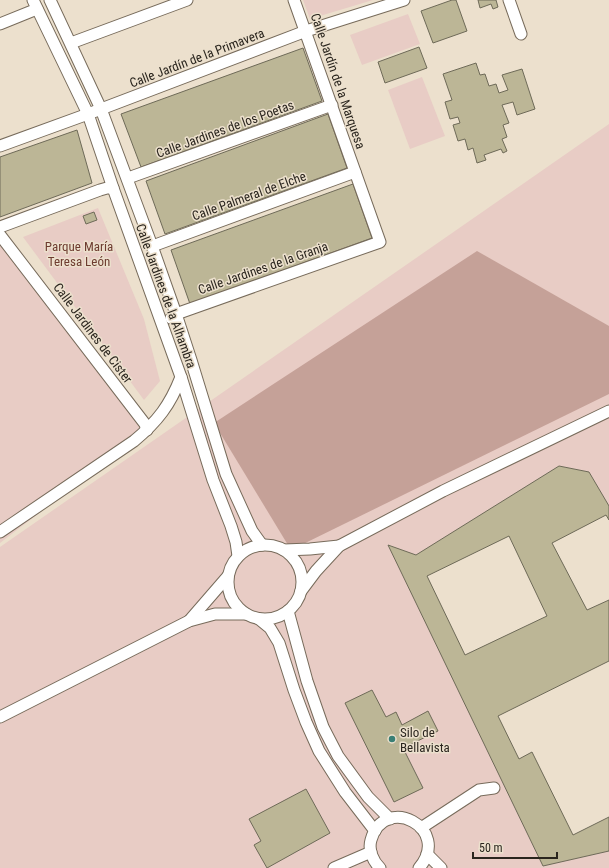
<svg xmlns="http://www.w3.org/2000/svg" width="609" height="868" font-family="'Roboto Condensed',sans-serif">
<style>
.green{fill:#e8ccc5}
.forest{fill:#c5a198}
.building{fill:#bcb696;stroke:#6e6a58;fill-rule:evenodd}
.lines{fill:none;stroke-linecap:round;stroke-linejoin:round}
.minor-casing{stroke:#776b5b;stroke-width:13}
.minor{stroke:#fff;stroke-width:11}
.poi-dot{fill:#3a7f75;stroke:#ece0cd;stroke-width:1.5}
.labels{text-anchor:middle;dominant-baseline:central;stroke-width:3;stroke-linejoin:round;paint-order:stroke}
.street-label{font-size:13px;fill:#2a251e;stroke:#ece0cd}
.park-label{font-size:13px;fill:#6e3c30;stroke:#ece0cd}
.poi-label{font-size:13px;fill:#2a251e;stroke:#ece0cd;text-anchor:start}
</style>
<rect width="100%" height="100%" fill="#ece0cd"/>
<g class="green">
<polygon points="303,0 373,0 310,19"/>
<polygon points="408,14 420,44 362,65 350,35"/>
<polygon points="422,77 445,136 410,149 388,90"/>
<polygon points="609,124 609,506 589,472 559,466 416,555 389,545 543,866 609,851 609,868 0,868 0,547"/>
<polygon points="98,208 144,319 160,381 144,400 23,237"/>
<polygon points="0,235 147,430 0,543"/>
</g>
<polygon class="forest" points="477,251 609,326 609,394 291,550 214,423"/>
<g class="building">
<polygon points="452,0 456,0 467,31 433,43 421,11"/>
<polygon points="478,0 496,0 498,7 493,9 491,4 480,8"/>
<polygon points="419,47 427,68 385,83 378,62"/>
<polygon points="303,48 322,101 141,167 121,114"/>
<polygon points="476,63 480,75 485,74 489,86 496,84 499,93 508,90 502,75 522,69 535,109 517,115 513,102 502,105 509,123 503,125 507,137 502,139 507,151 503,153 501,149 484,155 486,160 477,163 473,148 468,150 465,139 458,141 453,125 460,123 458,117 450,119 445,102 452,100 443,74"/>
<polygon points="328,114 347,168 165,234 146,181"/>
<polygon points="77,130 92,183 0,217 0,157"/>
<polygon points="353,184 372,238 190,304 171,250"/>
<polygon points="94,212 97,220 86,224 83,216"/>
<path d="M559 466 589 472 609 506V520L606 515 552 543 587 610 609 600V661L498 716 519 759 532 752 573 835 609 817V851L543 866 388 545 416 555ZM509 536 547 616 465 655 427 576Z"/>
<polygon points="372,690 386,717 396,712 402,725 428,711 438,731 403,748 423,788 394,802 345,703"/>
<polygon points="306,789 330,833 267,868 254,845 261,841 249,819"/>
</g>
<g class="lines">
<g class="minor-casing">
<g id="minor">
<polyline points="33,0 88,114 113,188 181,377 213,480 231,526 236,542 238,556"/>
<polyline points="50,0 101,109 152,246 176,314 191,360 226,474 252,531 262,545"/>
<polyline points="509,0 521,34"/>
<polyline points="0,24 37,9"/>
<polyline points="71,43 187,0"/>
<polyline points="0,146 88,114 306,31 404,0"/>
<polyline points="128,178 332,105"/>
<polyline points="0,227 100,190 107,188 113,188"/>
<polyline points="0,235 145,424 147,430"/>
<polyline points="152,246 158,244 355,172"/>
<polyline points="171,318 176,314 380,242 294,0"/>
<path d="M0 532 134 441C158 421 170 405 181 377"/>
<circle cx="265" cy="582" r="37"/>
<polyline points="284,550 310,549 339,546"/>
<polyline points="301,591 316,571 339,546 443,491 609,411"/>
<polyline points="288,611 307,681 323,727 338,756 368,797 390,819"/>
<polyline points="259,619 270,628 279,643 294,690 306,722 319,751 345,792 375,831"/>
<polyline points="189,621 228,576"/>
<polyline points="0,717 189,621 215,614 246,614"/>
<polyline points="421,828 479,790 494,788"/>
<polyline points="427,854 441,868"/>
<polyline points="334,868 371,852"/>
<path d="M380 868C373 861 368 850 371 840 384 793 453 828 419 868"/>
</g>
</g>
<use href="#minor" class="minor"/>
</g>
<circle class="poi-dot" cx="392" cy="739" r="4"/>
<g class="labels">
<g class="street-label">
<text transform="translate(197 58) rotate(-21)">Calle Jardín de la Primavera</text>
<text transform="translate(338 81) rotate(71)">Calle Jardín de la Marquesa</text>
<text transform="translate(225 129) rotate(-20)">Calle Jardines de los Poetas</text>
<text transform="translate(249 196) rotate(-20)">Calle Palmeral de Elche</text>
<text transform="translate(263 268) rotate(-19)">Calle Jardines de la Granja</text>
<text transform="translate(166 296) rotate(70)">Calle Jardines de la Alhambra</text>
<text transform="translate(93 333) rotate(53)">Calle Jardines de Cister</text>
</g>
<g class="park-label">
<text x="79" y="246">Parque María<tspan x="79" dy="15">Teresa León</tspan></text>
</g>
<g class="poi-label">
<text x="400" y="732">Silo de<tspan x="400" dy="15">Bellavista</tspan></text>
</g>
</g>
<path d="M473 852v6h84v-6" fill="none" stroke="#2a251e" stroke-width="2"/>
<text x="479" y="852" font-size="12" fill="#2a251e" stroke="#ece0cd" stroke-width="3" paint-order="stroke">50 m</text>
</svg>
